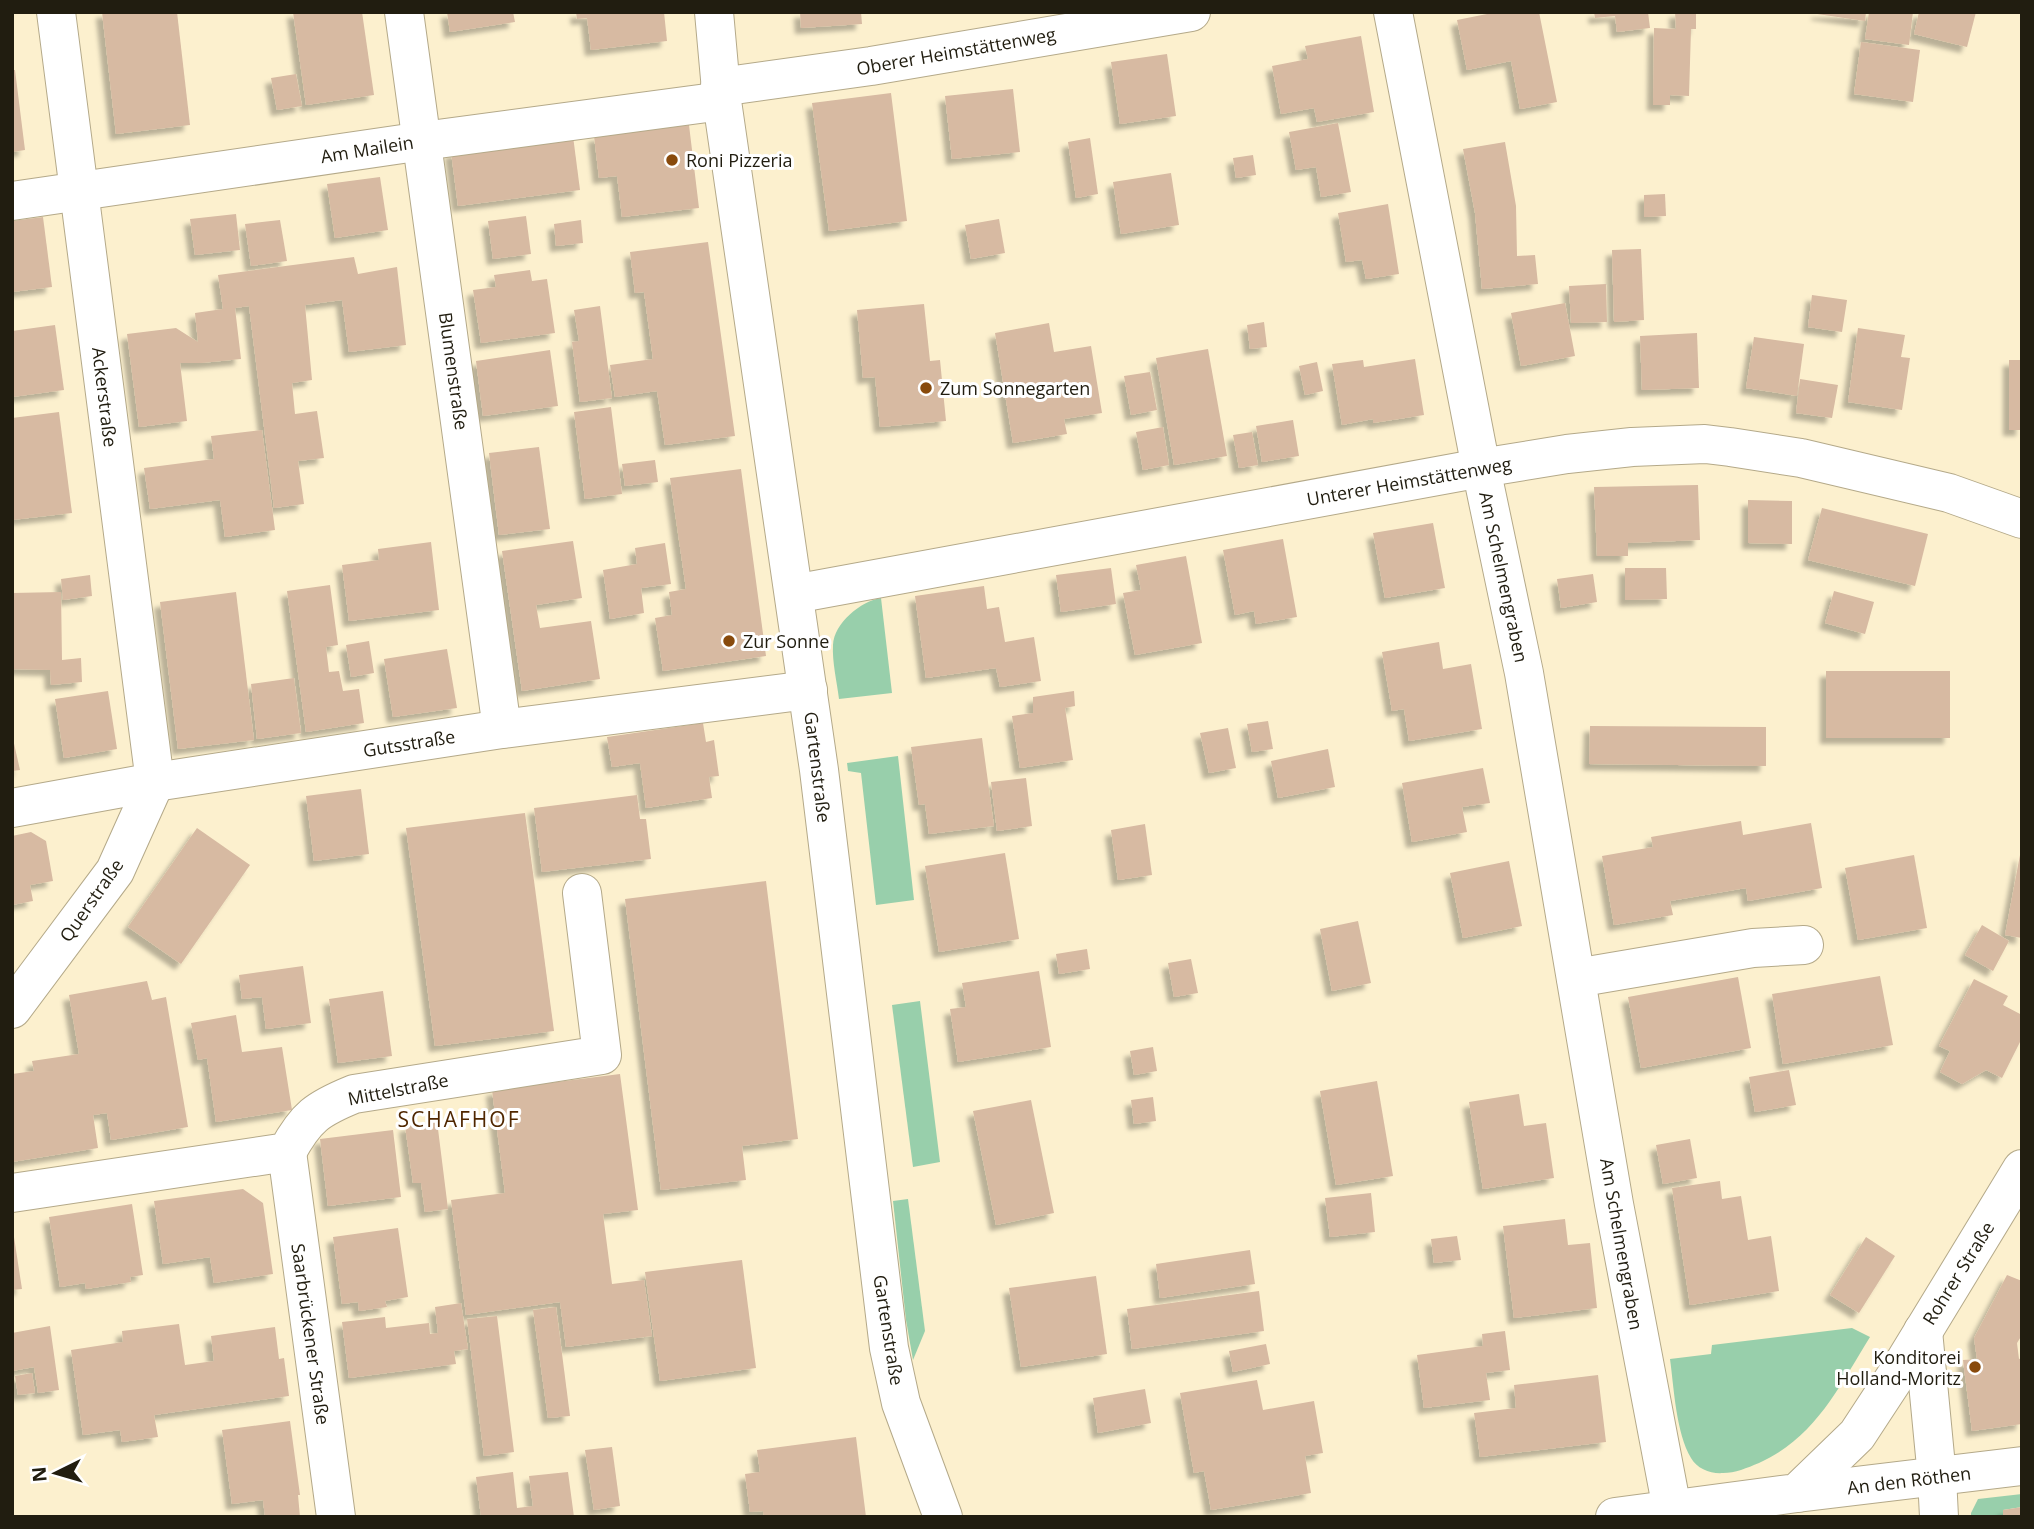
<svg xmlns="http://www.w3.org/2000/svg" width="2034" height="1529" font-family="'Open Sans',sans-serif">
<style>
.green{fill:#98cfab}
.building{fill:#d7baa2;filter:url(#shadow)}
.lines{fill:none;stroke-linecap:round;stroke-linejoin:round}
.minor-casing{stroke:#b4a989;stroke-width:40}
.secondary-casing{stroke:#b4a989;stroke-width:40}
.minor{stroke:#fff;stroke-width:38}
.secondary{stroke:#fff;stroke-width:38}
.poi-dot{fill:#884a0c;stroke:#fff;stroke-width:2.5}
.labels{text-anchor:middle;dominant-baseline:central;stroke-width:6;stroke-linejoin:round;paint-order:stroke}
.street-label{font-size:18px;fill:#211d10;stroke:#fff}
.poi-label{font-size:18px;fill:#211d10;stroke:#fff;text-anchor:start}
.quarter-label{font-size:21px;letter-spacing:2px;fill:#502700;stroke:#fff}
</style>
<defs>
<filter id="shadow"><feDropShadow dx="-6" dy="6" stdDeviation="2" flood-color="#0004"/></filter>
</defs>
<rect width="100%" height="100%" fill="#fcf0ce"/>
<g class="green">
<path d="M881 598 892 693 839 699C837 682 832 662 833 645 834 623 861 601 881 598Z"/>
<polygon points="898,756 914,900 876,905 861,773 848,771 847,763"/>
<polygon points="920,1001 940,1162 913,1167 892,1005"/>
<polygon points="908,1199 925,1331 913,1360 906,1320 893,1201"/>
<path d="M1852 1328 1870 1337C1839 1387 1815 1438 1759 1463 1747 1468 1735 1473 1723 1473 1711 1474 1697 1469 1691 1458 1676 1433 1674 1388 1670 1359L1711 1354 1712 1345Z"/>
<polygon points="2022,1494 2022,1507 2003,1510 2003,1517 1971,1517 1971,1513 1978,1499"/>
</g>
<g class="building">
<polygon points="102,12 177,12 190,125 116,134"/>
<polygon points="293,12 362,12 374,95 306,105"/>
<polygon points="447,12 513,12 515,22 450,32"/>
<polygon points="576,12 664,12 667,41 591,50 587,18 577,19"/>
<polygon points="800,12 861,12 862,24 801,28"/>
<polygon points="1497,12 1539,12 1557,102 1520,109 1511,61 1467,70 1457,20"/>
<polygon points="1594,12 1648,12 1650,28 1617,32 1615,16 1595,18"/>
<polygon points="1675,12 1696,12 1696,29 1691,29 1689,96 1670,95 1670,105 1653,105 1654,28 1676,29"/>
<polygon points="1817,12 1866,12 1865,21 1817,14"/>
<polygon points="1869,12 1913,12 1909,45 1865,39"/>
<polygon points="1919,12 1976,12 1967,47 1914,34"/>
<polygon points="1361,36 1374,112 1317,122 1314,108 1281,114 1272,66 1308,59 1305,46"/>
<polygon points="1861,42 1920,50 1913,102 1854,94"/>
<polygon points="1167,54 1176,116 1120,124 1111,62"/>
<polygon points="12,70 15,70 25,150 12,152"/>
<polygon points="296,74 302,106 277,110 271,78"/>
<polygon points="1013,89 1020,152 952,159 945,96"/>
<polygon points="891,93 907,221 829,231 812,103"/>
<polygon points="1338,123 1351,192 1321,197 1316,167 1296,170 1289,132"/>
<polygon points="689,125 699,208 622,217 617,176 599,178 594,136"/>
<polygon points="573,136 580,190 458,206 451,152"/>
<polygon points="1090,138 1098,194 1076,198 1068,142"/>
<polygon points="1505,142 1516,206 1517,256 1535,255 1538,284 1482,289 1475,213 1463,149"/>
<polygon points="1253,155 1256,175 1236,178 1233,158"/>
<polygon points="1171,173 1179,225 1121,234 1113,182"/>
<polygon points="380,177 388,230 335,238 327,184"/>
<polygon points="1665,194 1666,216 1644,217 1644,195"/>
<polygon points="1388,204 1399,274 1366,279 1362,260 1346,262 1338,213"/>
<polygon points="236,214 240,250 195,255 190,219"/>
<polygon points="526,216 531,254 493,259 488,221"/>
<polygon points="43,217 52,287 12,292 12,221"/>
<polygon points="999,219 1005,253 971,259 965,225"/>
<polygon points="280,220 287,261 251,266 245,224"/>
<polygon points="581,220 583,243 556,246 554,224"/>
<polygon points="708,242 735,436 665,445 657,391 615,397 610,365 653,359 644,292 635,293 630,252"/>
<polygon points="1641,249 1644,320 1614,322 1612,250"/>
<polygon points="354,257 358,274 397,267 406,345 349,352 342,300 305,305 312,380 292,383 295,414 317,411 324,458 298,461 304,504 274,508 249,306 235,308 241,359 201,363 180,363 187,421 139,427 127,334 176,328 198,342 195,313 223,309 218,275"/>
<polygon points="530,270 532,281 547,279 555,333 481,343 473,290 496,287 494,275"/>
<polygon points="1606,284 1607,322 1571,323 1569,286"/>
<polygon points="1812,295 1847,300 1842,332 1808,327"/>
<polygon points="1565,303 1575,356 1521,366 1511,313"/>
<polygon points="924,304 930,361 940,360 946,421 880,427 875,377 863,378 857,310"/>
<polygon points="600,306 612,398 580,402 572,342 579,341 574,310"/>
<polygon points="1264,322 1267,347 1250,349 1247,325"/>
<polygon points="1049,323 1054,352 1091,346 1102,413 1064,419 1067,434 1013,443 995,333"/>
<polygon points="55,325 64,390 12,397 12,331"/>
<polygon points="1858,328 1905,335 1901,357 1910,358 1902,410 1848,402"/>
<polygon points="1697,333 1699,388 1642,390 1640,336"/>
<polygon points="1754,337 1804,344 1797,396 1746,388"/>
<polygon points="1208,349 1227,456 1174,465 1156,358"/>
<polygon points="550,350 558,406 483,416 476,361"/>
<polygon points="1415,359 1424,415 1373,423 1373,419 1342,425 1332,364 1363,360 1364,367"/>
<rect x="2009" y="360" width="13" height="70"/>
<polygon points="1317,362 1323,391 1305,395 1299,366"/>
<polygon points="1150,372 1157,410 1131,415 1124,376"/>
<polygon points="1800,379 1838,385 1832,418 1796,413"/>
<polygon points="611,407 622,494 585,499 574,412"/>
<polygon points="59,412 72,513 12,520 12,418"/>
<polygon points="1293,420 1299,456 1262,462 1256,426"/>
<polygon points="1163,427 1169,465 1143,470 1136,432"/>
<polygon points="262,430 275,530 225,537 220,500 150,509 144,468 214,459 211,436"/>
<polygon points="1252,432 1258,465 1239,468 1233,435"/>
<polygon points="539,447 550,529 499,535 489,453"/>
<polygon points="655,460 658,482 625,486 622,464"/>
<polygon points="741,469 766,656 663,671 655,618 672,615 669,592 686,589 670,478"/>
<polygon points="1698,485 1700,540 1628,543 1628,556 1597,556 1594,487"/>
<polygon points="1748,500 1792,501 1792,544 1748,543"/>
<polygon points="1822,508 1928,534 1915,586 1808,560"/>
<polygon points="1433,523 1445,588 1385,598 1373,533"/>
<polygon points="1283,539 1297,617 1256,624 1254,611 1235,615 1223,550"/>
<polygon points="573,541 582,598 536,605 540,628 591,621 600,679 522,691 502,551"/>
<polygon points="431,542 439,610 349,621 342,565 379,560 378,549"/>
<polygon points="665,543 671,584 641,588 644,613 610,619 603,570 637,564 635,548"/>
<polygon points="1186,556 1202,643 1135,655 1123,593 1141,590 1136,565"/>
<polygon points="1111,568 1116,604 1061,612 1056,575"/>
<polygon points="1625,568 1666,568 1667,599 1625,600"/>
<polygon points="1593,574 1597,602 1561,608 1557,579"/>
<polygon points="90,575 92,596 63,600 61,579"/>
<polygon points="330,585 338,645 326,647 329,672 339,671 343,691 359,689 364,723 306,732 287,591"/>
<polygon points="984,586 987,609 999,607 1005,642 1034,637 1041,681 1000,687 996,668 926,678 915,596"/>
<polygon points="1834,591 1874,602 1865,634 1825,623"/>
<polygon points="61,592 62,660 81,658 82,682 51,685 50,670 12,669 12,593"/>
<polygon points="236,592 254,740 178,749 160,602"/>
<polygon points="369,641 374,673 351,677 346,645"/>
<polygon points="1439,642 1443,669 1471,664 1482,729 1409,741 1404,709 1392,711 1382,652"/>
<polygon points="447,649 457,708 393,717 384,659"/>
<rect x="1826" y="671" width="124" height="67"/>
<polygon points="294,678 301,733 257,739 251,684"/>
<polygon points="108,691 117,749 64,758 55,699"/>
<polygon points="1074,691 1075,706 1065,708 1073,760 1020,768 1012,716 1033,713 1033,697"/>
<polygon points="1268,721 1273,749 1252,752 1247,724"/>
<polygon points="703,723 706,742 714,740 719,776 709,777 712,798 646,808 640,763 612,767 607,737"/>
<polygon points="1590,726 1766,727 1766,766 1589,764"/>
<polygon points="1228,728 1236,768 1209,773 1200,733"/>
<polygon points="982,738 994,826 929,834 925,804 919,805 911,747"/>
<polygon points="13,739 20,770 12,771 12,740"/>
<polygon points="1328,749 1335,787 1278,798 1271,761"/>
<polygon points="1483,768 1490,803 1462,807 1467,832 1412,842 1402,783"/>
<polygon points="1026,778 1032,826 997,831 991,782"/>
<polygon points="361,789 369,854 314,861 306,796"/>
<polygon points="637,795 640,819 646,819 651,859 542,872 534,808"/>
<polygon points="525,813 554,1031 435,1046 406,828"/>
<polygon points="1741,821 1743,835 1811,823 1822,888 1748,901 1746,888 1670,901 1673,915 1614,925 1602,856 1653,847 1651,837"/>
<polygon points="1145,824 1152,875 1118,880 1111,830"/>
<polygon points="197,828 250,865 181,964 128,927"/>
<polygon points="31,832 46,841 53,881 30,885 33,901 12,905 12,836"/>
<polygon points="1005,853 1019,939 939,952 925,866"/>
<polygon points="1914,855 1927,928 1858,940 1845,868"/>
<polygon points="2020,855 2022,855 2022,938 2005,935"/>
<polygon points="1509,861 1522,926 1463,938 1450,873"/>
<polygon points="766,881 798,1139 742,1146 746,1180 661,1190 625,899"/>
<polygon points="1358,921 1371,983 1332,991 1320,929"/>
<polygon points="1982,925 2009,941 1993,971 1965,955"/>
<polygon points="1087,949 1090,969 1059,974 1056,954"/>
<polygon points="1191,959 1198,993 1174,997 1168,963"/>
<polygon points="303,966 311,1023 266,1029 262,997 242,999 239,975"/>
<polygon points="1039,971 1051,1047 958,1062 950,1009 966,1007 962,983"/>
<polygon points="1880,976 1893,1045 1783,1064 1772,994"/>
<polygon points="1738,977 1751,1048 1641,1068 1628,997"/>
<polygon points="1974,979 2008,996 2003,1005 2022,1015 2022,1038 2002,1078 1986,1070 1962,1084 1940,1072 1950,1051 1939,1046"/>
<polygon points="147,981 152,1000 166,997 188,1127 111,1140 107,1113 93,1115 98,1148 12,1162 12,1074 34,1071 32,1061 79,1054 69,995"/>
<polygon points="383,991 392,1056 338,1063 329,999"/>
<polygon points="236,1015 242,1052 282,1047 292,1110 216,1122 207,1058 198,1060 191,1023"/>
<polygon points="1153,1047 1157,1071 1134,1075 1130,1051"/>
<polygon points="1789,1070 1796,1105 1755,1112 1749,1077"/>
<polygon points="620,1074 638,1210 603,1214 612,1284 644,1280 652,1336 566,1347 560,1302 466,1315 451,1200 505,1193 492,1090"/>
<polygon points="1377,1081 1393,1176 1336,1185 1320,1091"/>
<polygon points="1519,1094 1524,1126 1546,1123 1554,1178 1483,1189 1469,1102"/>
<polygon points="1153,1097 1156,1121 1134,1124 1131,1100"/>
<polygon points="1031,1100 1054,1213 996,1225 973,1111"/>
<polygon points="437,1121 448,1209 425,1212 421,1183 413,1183 405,1126"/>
<polygon points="393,1130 401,1197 328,1206 320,1139"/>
<polygon points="1690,1139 1697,1178 1663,1184 1656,1145"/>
<polygon points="1720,1181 1722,1199 1741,1196 1748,1240 1771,1236 1779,1291 1690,1305 1672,1188"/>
<polygon points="243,1189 263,1203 273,1274 214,1283 210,1257 163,1264 154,1201"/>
<polygon points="1371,1193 1375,1232 1330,1237 1325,1198"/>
<polygon points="132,1204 143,1275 130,1277 131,1282 86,1289 85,1283 60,1287 49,1217"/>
<polygon points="1565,1219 1568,1245 1590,1243 1597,1308 1514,1318 1503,1226"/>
<polygon points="398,1228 408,1297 385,1301 387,1307 359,1311 358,1302 342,1304 333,1237"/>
<polygon points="1457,1236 1461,1260 1434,1263 1431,1239"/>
<polygon points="12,1237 14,1237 22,1289 12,1290"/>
<polygon points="1866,1237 1895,1256 1859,1313 1830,1295"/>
<polygon points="1250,1250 1255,1284 1160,1298 1156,1264"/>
<polygon points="742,1260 756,1368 660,1381 645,1272"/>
<polygon points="2007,1275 2022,1281 2022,1335 2017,1343 2019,1359 2022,1358 2022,1424 1972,1431 1963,1360 1977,1359 1974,1338"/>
<polygon points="1096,1276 1107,1354 1021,1367 1009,1288"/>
<polygon points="1259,1291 1264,1331 1132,1349 1127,1309"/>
<polygon points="461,1303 468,1349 454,1351 456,1364 349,1378 342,1322 385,1317 386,1328 429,1323 430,1334 438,1333 435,1307"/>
<polygon points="556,1307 570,1416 548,1418 533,1310"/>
<polygon points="497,1316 514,1452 484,1456 467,1319"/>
<polygon points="179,1324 185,1365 214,1361 211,1336 275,1327 279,1359 284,1358 289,1396 154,1415 158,1437 122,1442 120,1430 83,1435 71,1350 123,1342 122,1331"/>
<polygon points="50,1326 59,1390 38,1393 34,1367 12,1371 12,1333"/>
<polygon points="1505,1331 1510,1370 1486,1373 1490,1400 1424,1408 1417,1355 1483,1346 1482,1334"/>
<polygon points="1266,1344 1270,1364 1233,1372 1229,1351"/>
<polygon points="32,1373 35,1393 18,1395 15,1376"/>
<polygon points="1598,1375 1606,1442 1480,1457 1474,1413 1516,1408 1514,1385"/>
<polygon points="1257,1380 1263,1410 1314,1401 1323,1453 1305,1456 1311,1493 1211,1510 1204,1471 1194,1473 1180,1393"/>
<polygon points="1145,1389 1151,1423 1098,1433 1093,1398"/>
<polygon points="290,1421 300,1495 298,1495 300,1517 265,1517 263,1500 232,1504 222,1430"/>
<polygon points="856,1437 866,1517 764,1517 763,1511 750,1512 745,1474 760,1472 757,1450"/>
<polygon points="612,1447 620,1506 594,1510 585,1450"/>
<polygon points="513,1472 517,1508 533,1506 529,1476 568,1472 574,1517 481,1517 476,1477"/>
<polygon points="2022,1507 2022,1517 2003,1517 2003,1510"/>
</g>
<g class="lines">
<g class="minor-casing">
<g id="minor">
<polyline points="56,12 155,782"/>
<polyline points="404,12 502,729"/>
<polyline points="714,12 722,101 819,770 889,1348 901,1403 943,1517"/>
<polyline points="1393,12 1481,468 1524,673 1614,1204 1672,1509"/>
<polyline points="720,87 871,66 1191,12"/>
<polyline points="12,201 423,141 722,101"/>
<polyline points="794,594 1481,468 1567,454 1632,447 1705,444 1730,447 1801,458 1949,493 2022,519"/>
<polyline points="12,808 155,782 502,729 808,690"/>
<polyline points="1576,978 1753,948 1804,945"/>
<polyline points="12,1009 115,871 155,782"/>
<polyline points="287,1152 336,1517"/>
<path d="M12 1193 287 1152C306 1117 317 1109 354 1094L602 1055 582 893"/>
<polyline points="1923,1331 1937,1477 1939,1517"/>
<polyline points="1797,1493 2022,1466"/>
</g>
</g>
<g class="secondary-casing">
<polyline id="secondary" points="1615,1517 1797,1493 1857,1435 1899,1371 2022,1169"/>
</g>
<use href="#minor" class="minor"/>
<use href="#secondary" class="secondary"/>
</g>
<g class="poi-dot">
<circle cx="672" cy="160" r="7"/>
<circle cx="926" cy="388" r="7"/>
<circle cx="729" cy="641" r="7"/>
<circle cx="1975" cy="1367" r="7"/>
</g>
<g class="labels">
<g class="street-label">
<text transform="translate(956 51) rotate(-10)">Oberer Heimstättenweg</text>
<text transform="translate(367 149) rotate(-9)">Am Mailein</text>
<text transform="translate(454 371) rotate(82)">Blumenstraße</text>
<text transform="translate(105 397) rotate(83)">Ackerstraße</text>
<text transform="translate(1409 481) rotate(-10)">Unterer Heimstättenweg</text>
<text transform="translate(1504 577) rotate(78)">Am Schelmengraben</text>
<text transform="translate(409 743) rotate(-9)">Gutsstraße</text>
<text transform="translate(818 767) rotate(83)">Gartenstraße</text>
<text transform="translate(91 900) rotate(-55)">Querstraße</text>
<text transform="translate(398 1089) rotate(-11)">Mittelstraße</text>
<text transform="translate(1622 1244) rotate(80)">Am Schelmengraben</text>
<text transform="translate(1958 1273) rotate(-58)">Rohrer Straße</text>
<text transform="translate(889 1330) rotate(81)">Gartenstraße</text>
<text transform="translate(311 1334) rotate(82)">Saarbrückener Straße</text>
<text transform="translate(1909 1480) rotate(-7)">An den Röthen</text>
</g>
<g class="poi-label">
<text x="686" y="160">Roni Pizzeria</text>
<text x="940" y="388">Zum Sonnegarten</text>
<text x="743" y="641">Zur Sonne</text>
<text x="1961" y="1357" text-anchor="end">Konditorei<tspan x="1961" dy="21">Holland-Moritz</tspan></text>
</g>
<g class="quarter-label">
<text x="459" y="1119">SCHAFHOF</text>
</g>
</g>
<rect width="2034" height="1529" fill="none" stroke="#211d10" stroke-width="28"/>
<g transform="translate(56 1473) rotate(265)" stroke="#ffffff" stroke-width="5" paint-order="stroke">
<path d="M0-5L12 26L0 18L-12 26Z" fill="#211d10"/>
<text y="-10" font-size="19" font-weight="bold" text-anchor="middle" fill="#211d10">N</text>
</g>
</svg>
